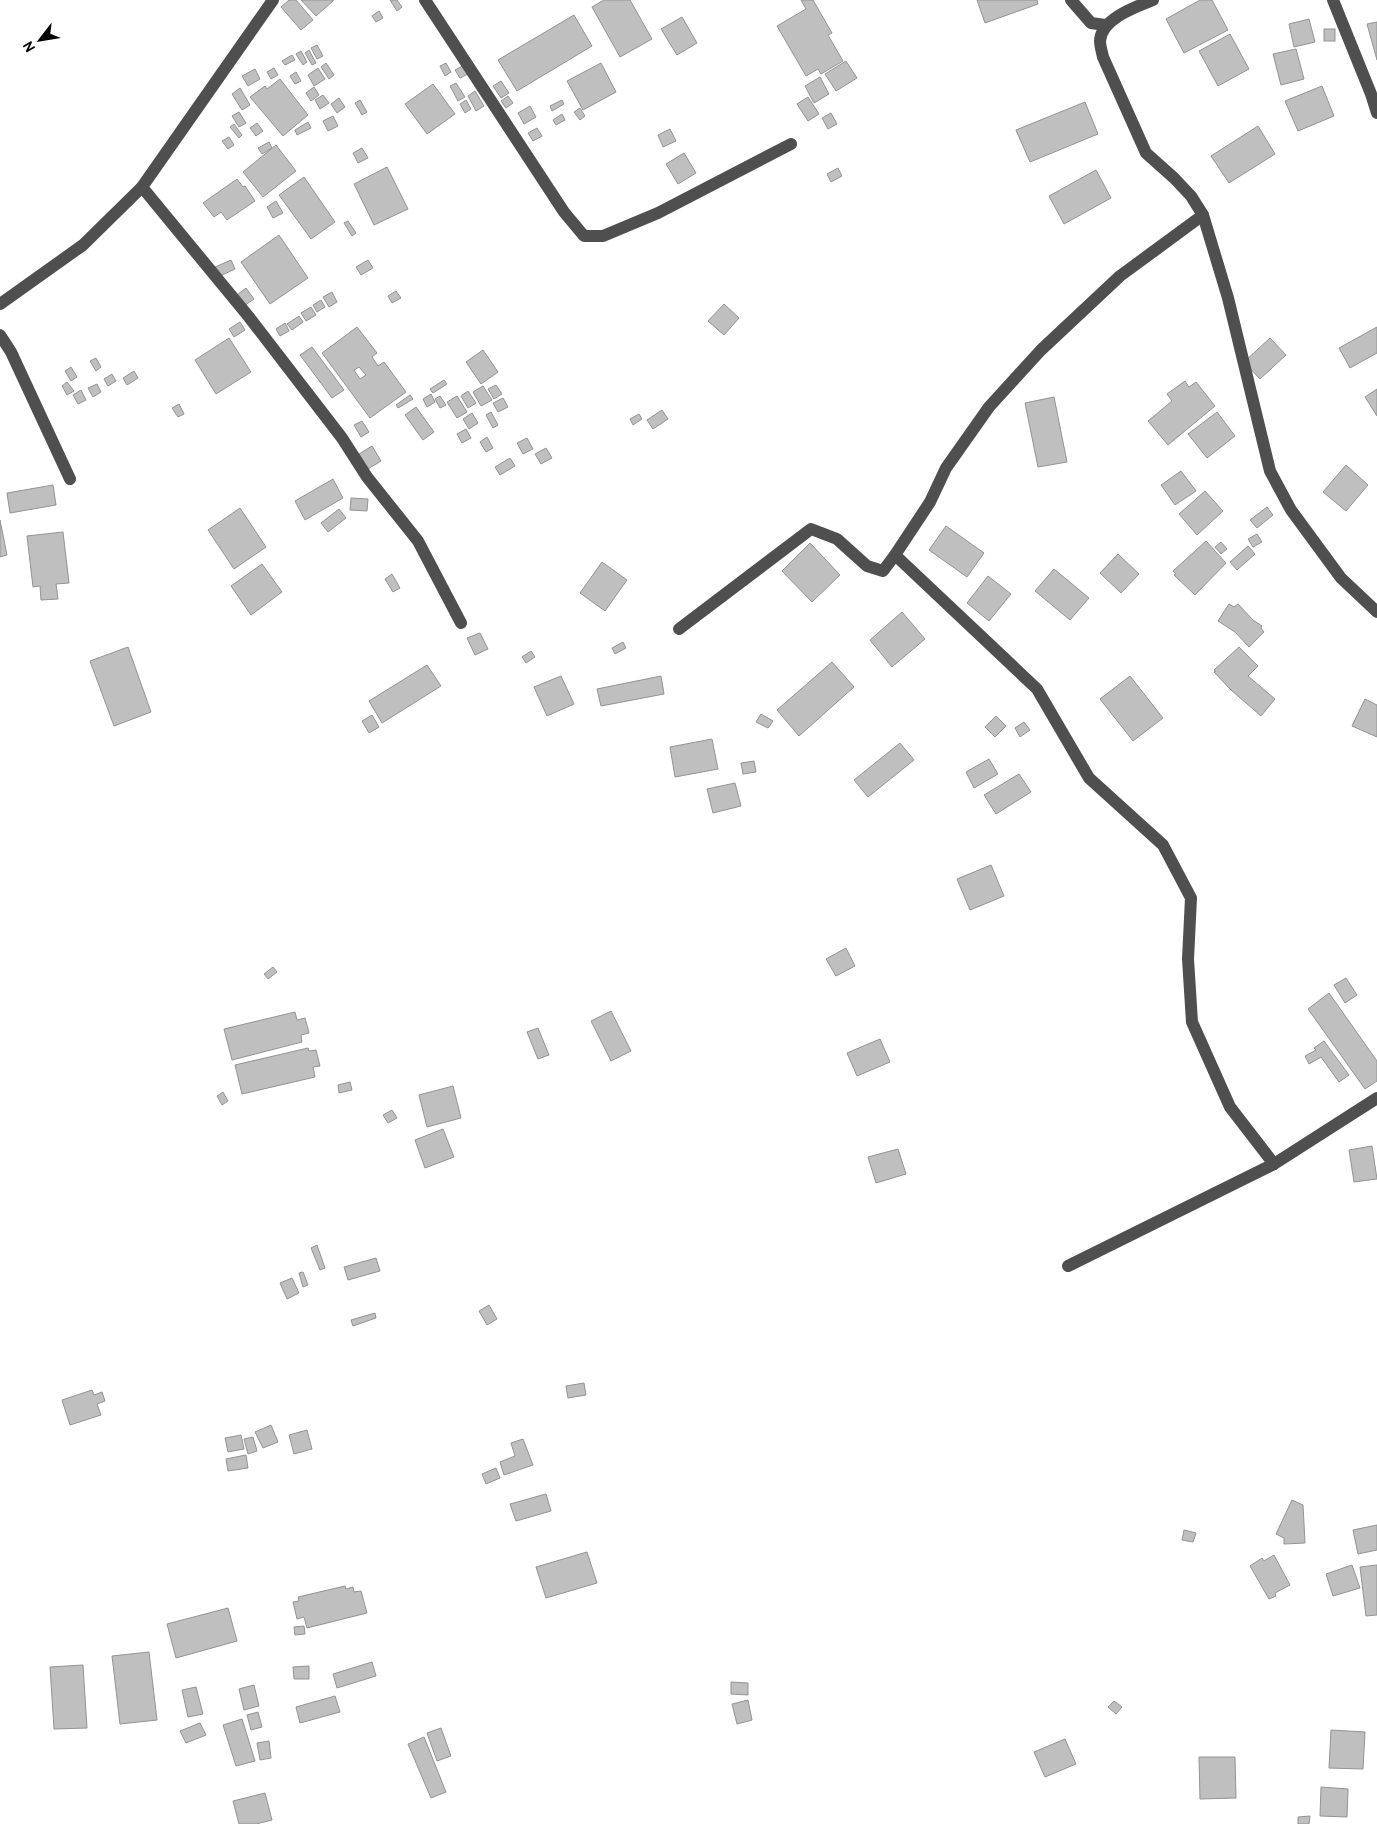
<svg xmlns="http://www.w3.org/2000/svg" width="1377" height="1824" font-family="Overpass,sans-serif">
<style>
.building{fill:#bfbfbf;stroke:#939393;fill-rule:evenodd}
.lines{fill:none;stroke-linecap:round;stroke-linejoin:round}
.minor{stroke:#4f4f4f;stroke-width:12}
</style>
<rect width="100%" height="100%" fill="#fff"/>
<g class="building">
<polygon points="289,0 296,0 313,20 301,30 281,7"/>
<polygon points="301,0 334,0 316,16"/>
<polygon points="390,0 397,0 402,7 397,11"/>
<polygon points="604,0 630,0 652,39 620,57 592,7"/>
<polygon points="801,0 813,0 832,33 828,35 843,61 821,74 818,69 806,76 777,26 806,9"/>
<polygon points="977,0 1037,0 1038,4 985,23"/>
<polygon points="1200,0 1212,0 1228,30 1184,53 1166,19"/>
<polygon points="379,11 383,18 376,22 372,16"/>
<polygon points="574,15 592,46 517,91 498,60"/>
<polygon points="682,17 697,43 677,55 661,29"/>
<polygon points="1309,19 1315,42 1294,47 1289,24"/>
<polygon points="1377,22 1377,60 1367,24"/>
<rect x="1324" y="29" width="11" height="12"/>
<polygon points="1230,34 1249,69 1218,86 1199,51"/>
<polygon points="317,45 323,56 317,59 311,48"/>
<polygon points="1296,49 1304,79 1281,85 1273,54"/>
<polygon points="309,50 316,63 312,65 305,53"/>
<polygon points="301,51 307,62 303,65 296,54"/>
<polygon points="292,55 295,60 285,65 282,61"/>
<polygon points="846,61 857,78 836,91 825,74"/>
<polygon points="326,63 334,75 329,79 321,67"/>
<polygon points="446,63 451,72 445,76 440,66"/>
<polygon points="601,63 616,92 583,110 567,81"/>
<polygon points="464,65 468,74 460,78 455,70"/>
<polygon points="274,68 278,75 271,79 267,72"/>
<polygon points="318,68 325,79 314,86 308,75"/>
<polygon points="255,69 260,79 248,86 242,76"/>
<polygon points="296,72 301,81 295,84 290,76"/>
<polygon points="820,77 829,94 814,103 805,86"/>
<polygon points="280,79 308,115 283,136 250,97 265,86 267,89"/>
<polygon points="501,81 509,93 501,98 493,86"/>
<polygon points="456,83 465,97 458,101 450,86"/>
<polygon points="433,84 455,114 427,134 405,104"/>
<polygon points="1322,86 1334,116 1298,131 1285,101"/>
<polygon points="314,87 319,95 311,101 306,93"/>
<polygon points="240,88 250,105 242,110 232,94"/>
<polygon points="475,91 484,106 476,111 468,96"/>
<polygon points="323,95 329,103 320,109 315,100"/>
<polygon points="508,96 513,103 506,108 501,101"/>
<polygon points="808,97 819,114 808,121 797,104"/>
<polygon points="339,98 345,107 337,113 331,104"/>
<polygon points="360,100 367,112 362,115 355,103"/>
<polygon points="466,100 471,109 465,113 460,104"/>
<polygon points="562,100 564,104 552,111 550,106"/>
<polygon points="1085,102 1098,134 1030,162 1016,130"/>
<polygon points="530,106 536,117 524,124 518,113"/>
<polygon points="580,108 585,116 580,120 574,112"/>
<polygon points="239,112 246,123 239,127 232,116"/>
<polygon points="831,113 837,124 828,129 822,118"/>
<polygon points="562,114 565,120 556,125 553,120"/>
<polygon points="333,116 338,126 328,131 323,121"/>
<polygon points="308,122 311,128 297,135 295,130"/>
<polygon points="257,123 263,131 256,136 250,128"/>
<polygon points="234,124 242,135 239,138 230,127"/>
<polygon points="1258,126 1275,154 1229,183 1211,156"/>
<polygon points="537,128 542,136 533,141 528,133"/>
<polygon points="670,129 676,141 663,147 658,135"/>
<polygon points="229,137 234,145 228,149 222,141"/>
<polygon points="269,142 272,148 262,154 258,148"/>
<polygon points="276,145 296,171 263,197 243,172"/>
<polygon points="362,148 368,158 358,163 353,153"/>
<polygon points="684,153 696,173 678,184 666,164"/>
<polygon points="387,167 408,209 374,225 354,184"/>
<polygon points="838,168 842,176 831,182 827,174"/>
<polygon points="1096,170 1111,198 1064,224 1049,196"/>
<polygon points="304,177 335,222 311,239 279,195"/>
<polygon points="237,179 243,187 245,186 255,201 227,220 221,212 214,217 203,203"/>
<polygon points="276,201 283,213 273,218 267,207"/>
<polygon points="348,221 356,233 352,236 344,223"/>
<polygon points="279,235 308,278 270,304 241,262"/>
<polygon points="231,260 235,269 220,276 215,267"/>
<polygon points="368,260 373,268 361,275 356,267"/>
<polygon points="246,288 254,299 244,306 237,295"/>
<polygon points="396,291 401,298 392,303 388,296"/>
<polygon points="332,292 337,302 329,307 323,297"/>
<polygon points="321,300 325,307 317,312 313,305"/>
<polygon points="724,304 739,318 724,335 708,321"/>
<polygon points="311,307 316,315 306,321 301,313"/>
<polygon points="299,316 303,322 292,330 287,324"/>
<polygon points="240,322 245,330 234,337 229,329"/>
<polygon points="285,323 289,331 280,336 276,329"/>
<path d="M357 327 377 353 372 357 378 366 384 362 406 392 370 418 322 353ZM359 367 366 375 360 379 354 370Z"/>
<polygon points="1377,327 1377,353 1350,368 1339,348"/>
<polygon points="229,338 251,372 216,394 195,360"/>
<polygon points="1270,338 1286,355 1260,379 1244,362"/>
<polygon points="312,347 344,390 332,398 300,355"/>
<polygon points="483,350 498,372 481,384 466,362"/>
<polygon points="96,358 101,367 96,371 90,361"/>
<polygon points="71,367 77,377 71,381 65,371"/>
<polygon points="134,371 138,378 127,385 123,378"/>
<polygon points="112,374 116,381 108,386 104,379"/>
<polygon points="444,380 447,384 433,393 430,389"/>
<polygon points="1185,381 1189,387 1196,382 1215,406 1168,445 1148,421 1172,401 1167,394"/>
<polygon points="67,382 74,391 67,395 62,386"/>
<polygon points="97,384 101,392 93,397 88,388"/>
<polygon points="496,385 502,394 494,399 488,389"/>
<polygon points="483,386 492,400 481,406 473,392"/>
<polygon points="1377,389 1377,416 1365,397"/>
<polygon points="81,390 86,400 78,404 73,395"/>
<polygon points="468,391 476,403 468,408 461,396"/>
<polygon points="431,394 435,402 427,407 423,399"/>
<polygon points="410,395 413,399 398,408 396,405"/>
<polygon points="440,396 446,405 440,408 435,399"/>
<polygon points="457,396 467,412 457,418 447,402"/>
<polygon points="1054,397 1067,462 1038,467 1025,403"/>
<polygon points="503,398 508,407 498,412 493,403"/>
<polygon points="179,404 184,414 178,417 172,408"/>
<polygon points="416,407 434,432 423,440 405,415"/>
<polygon points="662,410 668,419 653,429 647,420"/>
<polygon points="491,412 498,425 493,428 486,415"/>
<polygon points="1217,412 1235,436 1207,458 1188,434"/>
<polygon points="472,413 478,423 469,429 463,419"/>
<polygon points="639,414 642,419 633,425 630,419"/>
<polygon points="362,421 369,432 361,437 354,425"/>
<polygon points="466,429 471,438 462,443 457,434"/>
<polygon points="487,437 493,448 486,452 480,442"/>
<polygon points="527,438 533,449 523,454 517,443"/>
<polygon points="372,446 381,461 368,469 359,454"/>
<polygon points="546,448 552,458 541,464 535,454"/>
<polygon points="510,458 515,466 500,475 495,467"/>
<polygon points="1346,465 1368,485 1346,511 1323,492"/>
<polygon points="1181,471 1196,491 1175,505 1161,485"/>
<polygon points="333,479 343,498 305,520 295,501"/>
<polygon points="53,485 56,505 10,513 7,493"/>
<polygon points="1205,491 1223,511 1197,535 1179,514"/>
<polygon points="351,498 368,499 367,511 350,510"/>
<polygon points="1267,507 1273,515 1257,528 1250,520"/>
<polygon points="240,508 266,547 234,569 208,530"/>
<polygon points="339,509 346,518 328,532 321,523"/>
<polygon points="0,520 7,555 0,557"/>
<polygon points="946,526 984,553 967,577 929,550"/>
<polygon points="63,532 69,583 56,584 58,599 41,600 40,586 33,587 27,536"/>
<polygon points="1257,534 1262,542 1253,547 1248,539"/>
<polygon points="1206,541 1226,563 1195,595 1174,575 1176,574 1173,571"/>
<polygon points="1221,542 1227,549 1221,554 1215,547"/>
<polygon points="810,543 840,575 812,602 782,571"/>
<polygon points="1248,546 1255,554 1237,570 1230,562"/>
<polygon points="1118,554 1139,574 1121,593 1100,573"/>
<polygon points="602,562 627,580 605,611 580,593"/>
<polygon points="262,564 282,592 251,615 231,586"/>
<polygon points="1054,569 1089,598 1070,620 1035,591"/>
<polygon points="392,574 400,588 393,592 385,579"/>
<polygon points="988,576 1011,594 989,621 967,603"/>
<polygon points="1229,604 1234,607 1238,604 1253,620 1262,626 1261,628 1264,632 1249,647 1235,632 1218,621"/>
<polygon points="902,612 925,639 892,667 870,640"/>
<polygon points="480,633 488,649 475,655 467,638"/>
<polygon points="623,642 626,648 615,654 612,648"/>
<polygon points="128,647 151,712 114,726 90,661"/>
<polygon points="1239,647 1258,666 1248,676 1275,699 1261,716 1231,690 1214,672 1216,671 1214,670"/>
<polygon points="531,651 535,657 526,663 522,657"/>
<polygon points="832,662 854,687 799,736 777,710"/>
<polygon points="427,665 441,686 382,723 369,701"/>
<polygon points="561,676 574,704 547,716 534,687"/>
<polygon points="661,676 664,694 601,706 597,689"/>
<polygon points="1130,676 1163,718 1133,741 1100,699"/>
<polygon points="1365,699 1377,705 1377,737 1352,726"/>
<polygon points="761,714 773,721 768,728 756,722"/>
<polygon points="372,715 379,727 369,733 362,721"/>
<polygon points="996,716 1006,726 995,737 985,727"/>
<polygon points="1024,722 1030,730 1020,737 1015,728"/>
<polygon points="712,739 718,769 675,777 670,747"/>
<polygon points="900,743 914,760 868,797 854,780"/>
<polygon points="989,759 998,774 974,788 966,772"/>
<polygon points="754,761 756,772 743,774 741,763"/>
<polygon points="1019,774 1031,792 996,814 984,795"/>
<polygon points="735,783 741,806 713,813 707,789"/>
<polygon points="991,865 1004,896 970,910 957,879"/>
<polygon points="846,948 855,966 836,976 826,959"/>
<polygon points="273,967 277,972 268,979 264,974"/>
<polygon points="1346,978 1357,995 1345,1003 1334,985"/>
<polygon points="1329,993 1377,1061 1377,1081 1365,1089 1308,1009"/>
<polygon points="611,1011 631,1051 611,1061 591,1021"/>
<polygon points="295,1012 297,1020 305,1018 309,1033 301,1035 302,1042 232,1060 224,1029"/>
<polygon points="538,1028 549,1055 538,1059 527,1032"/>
<polygon points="880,1039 890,1062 857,1076 847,1053"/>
<polygon points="1324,1041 1349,1075 1339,1082 1321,1057 1309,1064 1305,1056 1316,1050 1314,1048"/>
<polygon points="308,1048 309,1051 316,1050 320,1066 313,1067 315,1077 242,1094 235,1065"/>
<polygon points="350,1082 352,1090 339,1093 338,1085"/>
<polygon points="453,1086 461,1118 427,1127 419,1095"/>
<polygon points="223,1092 228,1101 222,1105 217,1096"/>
<polygon points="392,1110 397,1118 388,1123 383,1115"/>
<polygon points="443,1129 454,1157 425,1168 415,1140"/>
<polygon points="1372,1146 1377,1179 1354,1182 1349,1150"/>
<polygon points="898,1149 906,1174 876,1183 868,1157"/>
<polygon points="317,1245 325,1268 320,1270 311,1248"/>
<polygon points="376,1258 380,1271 348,1280 344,1267"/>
<polygon points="303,1272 308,1285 303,1287 299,1273"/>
<polygon points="292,1278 299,1293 287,1299 280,1283"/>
<polygon points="489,1305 497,1319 487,1325 479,1311"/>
<polygon points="375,1313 376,1318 353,1326 351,1320"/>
<polygon points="584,1383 586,1395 568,1398 566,1386"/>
<polygon points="92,1390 94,1395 102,1392 105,1401 97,1404 101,1415 70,1425 62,1400"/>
<polygon points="271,1425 278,1442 263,1448 255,1432"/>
<polygon points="307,1430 312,1449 294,1454 289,1435"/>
<polygon points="241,1435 244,1449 228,1452 225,1438"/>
<polygon points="253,1437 257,1451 248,1454 244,1439"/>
<polygon points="523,1439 533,1465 504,1475 500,1462 515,1456 511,1443"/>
<polygon points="246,1455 248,1468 228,1471 226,1459"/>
<polygon points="496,1468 500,1478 486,1484 482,1474"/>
<polygon points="546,1494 551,1511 516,1521 510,1504"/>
<polygon points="1292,1500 1303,1505 1305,1543 1284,1544 1284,1538 1276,1534"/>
<polygon points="1377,1525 1377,1550 1358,1554 1353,1530"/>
<polygon points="1184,1530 1196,1533 1193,1542 1182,1540"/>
<polygon points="587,1552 597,1583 546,1598 536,1567"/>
<polygon points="1274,1555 1290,1585 1275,1593 1276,1596 1269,1599 1250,1566 1262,1558 1264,1561"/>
<polygon points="1352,1565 1360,1588 1333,1596 1326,1574"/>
<polygon points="1377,1565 1377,1615 1366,1616 1360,1567"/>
<polygon points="345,1586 346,1589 353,1587 354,1592 361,1591 367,1613 307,1628 304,1617 297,1619 293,1602 299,1601 298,1597"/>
<polygon points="228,1608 237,1641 176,1658 167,1624"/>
<polygon points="304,1626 305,1634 295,1635 294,1627"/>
<polygon points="149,1652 157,1720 120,1724 112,1656"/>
<polygon points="372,1662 376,1676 337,1688 333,1674"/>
<polygon points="83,1665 87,1728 54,1729 50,1667"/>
<polygon points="309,1666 309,1679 294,1679 293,1667"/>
<polygon points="731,1682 748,1683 748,1695 731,1694"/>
<polygon points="254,1685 259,1706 244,1710 239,1689"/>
<polygon points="196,1687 203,1714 188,1717 182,1690"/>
<polygon points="335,1696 340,1712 300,1723 296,1707"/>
<polygon points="748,1700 752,1720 737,1724 732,1704"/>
<polygon points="1114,1701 1122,1707 1116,1714 1108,1707"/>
<polygon points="258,1712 262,1727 251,1730 247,1715"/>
<polygon points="242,1719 255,1761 236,1766 223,1725"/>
<polygon points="200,1723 206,1735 186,1743 180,1731"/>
<polygon points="441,1728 451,1756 437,1761 427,1733"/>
<polygon points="1331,1730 1365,1732 1363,1769 1329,1768"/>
<polygon points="424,1737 446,1792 431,1798 408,1744"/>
<polygon points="1065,1739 1076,1764 1045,1777 1034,1752"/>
<polygon points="269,1741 271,1758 260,1760 257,1743"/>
<polygon points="1199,1757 1235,1757 1236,1798 1200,1799"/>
<polygon points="1321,1787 1348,1789 1347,1817 1320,1816"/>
<polygon points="265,1793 272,1820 256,1824 239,1824 233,1801"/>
<polygon points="1310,1816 1309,1824 1298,1824 1298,1817"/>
</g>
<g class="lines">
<g class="minor">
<polyline points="273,0 142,187 249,317 342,438 367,477 418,541 461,623"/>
<polyline points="425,0 564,212 584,236 603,236 658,213 791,144"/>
<polyline points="1071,0 1091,23 1105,25"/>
<path d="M1153 0C1135 7 1101 19 1100 41 1100 46 1102 52 1103 57L1146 153 1174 178 1191 196 1203 215 1228 298 1270 471 1291 510 1341 578 1377 612"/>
<polyline points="1333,0 1371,94 1377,113"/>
<polyline points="0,304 83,245 142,187"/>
<polyline points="0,335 11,352 70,479"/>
<polyline points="895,555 1037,689 1089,778 1163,845 1191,898 1188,959 1192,1022 1230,1107 1274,1164"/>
<polyline points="679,629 811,529 837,539 867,566 883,571 895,555 930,502 946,468 989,407 1041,350 1120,276 1203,215"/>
<polyline points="1068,1266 1274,1164 1377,1098"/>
</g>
</g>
<g transform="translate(40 40) rotate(239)" stroke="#ffffff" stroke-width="4" paint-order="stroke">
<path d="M0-4L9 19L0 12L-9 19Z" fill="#000000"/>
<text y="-8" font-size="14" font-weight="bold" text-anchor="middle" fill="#000000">N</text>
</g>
</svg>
